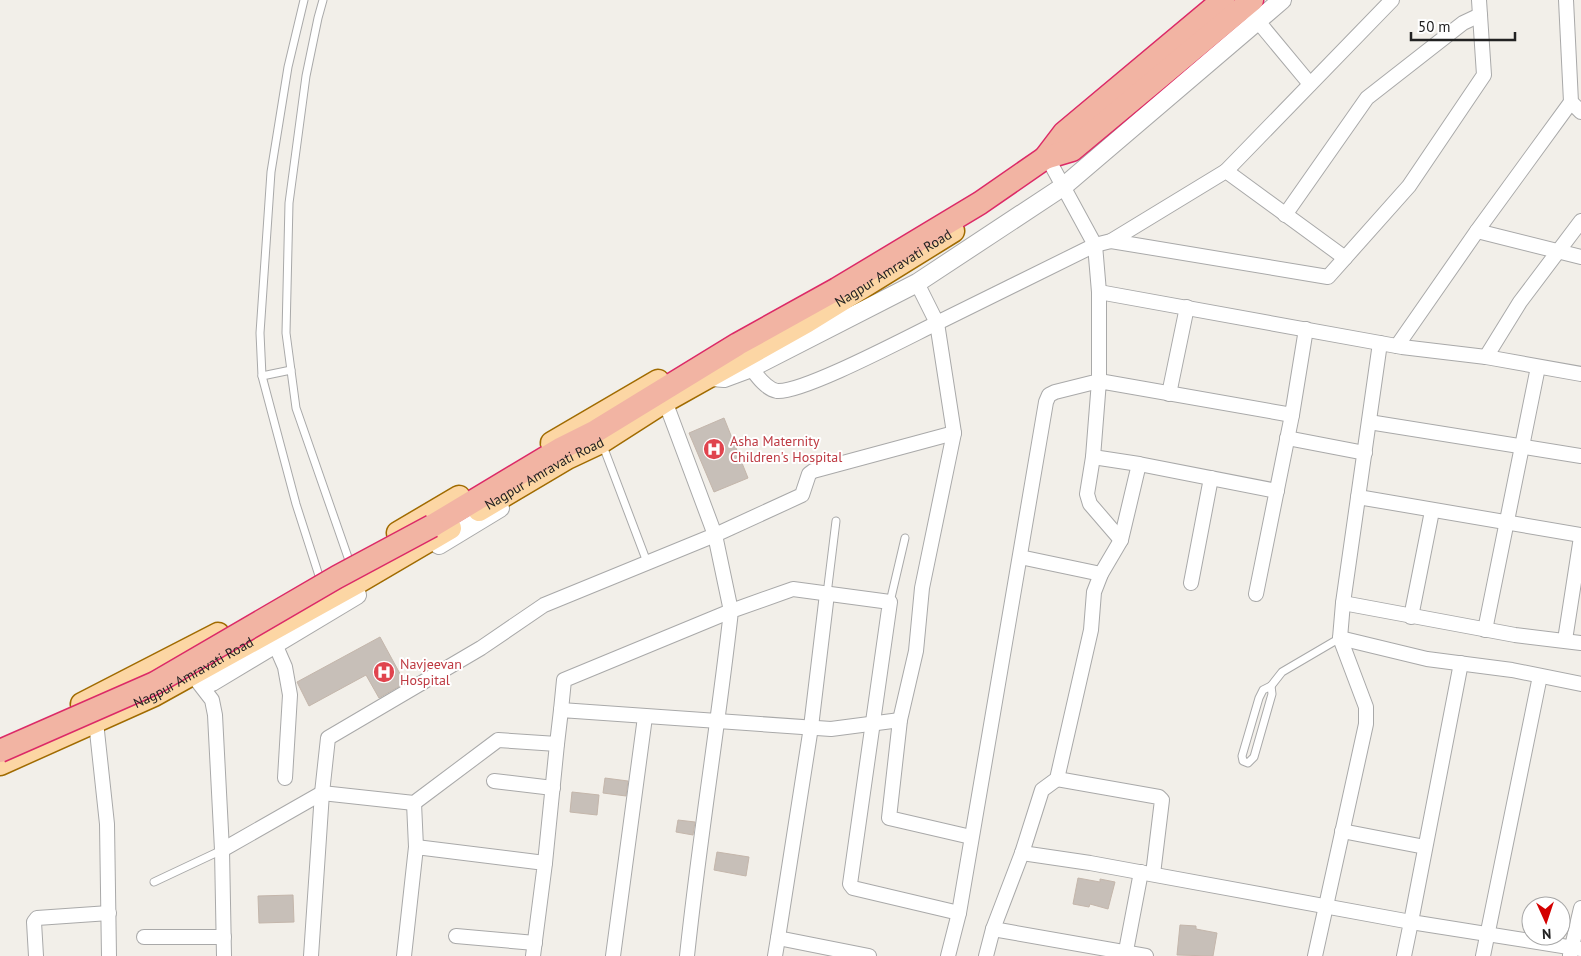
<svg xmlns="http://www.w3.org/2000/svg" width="1581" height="956" font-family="'PT Sans',sans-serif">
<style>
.building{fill:#c7bfb8;stroke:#c4b6ab}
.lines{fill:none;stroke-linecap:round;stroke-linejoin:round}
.service-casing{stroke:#a9a9a9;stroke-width:9}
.minor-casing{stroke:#a9a9a9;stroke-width:16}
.tertiary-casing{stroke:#a9a9a9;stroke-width:20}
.primary-casing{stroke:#a06b00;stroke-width:25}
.trunk-casing{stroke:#dc2a67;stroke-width:25}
.service{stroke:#fff;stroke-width:7}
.minor{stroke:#fff;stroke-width:14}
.tertiary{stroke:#fff;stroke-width:18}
.primary{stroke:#fcd6a4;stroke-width:22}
.trunk{stroke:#f2b4a3;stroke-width:22}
.trunk-bridge-casing{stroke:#dc2a67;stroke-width:25;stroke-linecap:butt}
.trunk-bridge{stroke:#f2b4a3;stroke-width:22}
.labels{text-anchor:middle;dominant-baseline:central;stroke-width:4;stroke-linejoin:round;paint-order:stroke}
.street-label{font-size:14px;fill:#222;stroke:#fff}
.health-label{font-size:14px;fill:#be3a42;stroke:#fff;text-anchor:start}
</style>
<rect width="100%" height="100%" fill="#f2efe9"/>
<g class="building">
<polygon points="724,418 748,478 714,492 689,433"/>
<polygon points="380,637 405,683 379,698 366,675 309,706 297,682"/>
<polygon points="605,778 628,781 626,796 603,793"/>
<polygon points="572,792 599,795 597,815 570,812"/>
<polygon points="678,820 695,822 693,835 676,832"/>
<polygon points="717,852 749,857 746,876 714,870"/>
<polygon points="1078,878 1100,882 1100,879 1115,882 1108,909 1090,904 1089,907 1073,904"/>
<polygon points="293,895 294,922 259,923 258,896"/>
<polygon points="1180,925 1196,926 1196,929 1217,933 1213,956 1177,955"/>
</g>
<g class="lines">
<g class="service-casing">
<g id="service">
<polyline points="304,0 288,67 271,172 260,333 262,376 296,504 321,582"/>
<polyline points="323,0 318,18 306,76 289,203 286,333 296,408 351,566"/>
<polyline points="262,376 291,370"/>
<polyline points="603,446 647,562"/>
<polyline points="827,594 836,521"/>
<polyline points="890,602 905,538"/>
<polygon points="1271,686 1272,694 1254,757 1248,763 1243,761 1242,756 1259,698 1263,690"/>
<polyline points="1271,686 1282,672 1340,638"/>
<polyline points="154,882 222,850"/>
</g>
</g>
<g class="minor-casing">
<g id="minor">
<polyline points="1566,0 1571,102 1581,112"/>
<polyline points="1251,13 1310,84"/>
<polyline points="1226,171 1392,0"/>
<polyline points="1285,215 1367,98 1463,23 1480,15"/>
<polyline points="1477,231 1581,257"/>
<polyline points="1111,241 1328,277 1409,186 1484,75 1479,0"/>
<polyline points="917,283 937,323 1095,245 1111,241 1226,171 1345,258"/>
<polyline points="1099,292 1402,347 1486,357 1581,374"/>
<polyline points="1397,346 1477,231 1571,102"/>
<polyline points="1486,357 1520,302 1581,221"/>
<path d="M751 368C757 376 766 389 777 391 803 393 908 337 937 323L954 433 922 588 916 651 900 720 889 818 971 837"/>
<polyline points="1169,394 1187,307"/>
<polyline points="1369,422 1581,456"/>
<polyline points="1287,438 1365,453"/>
<polyline points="1093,457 1087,494 1090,504 1121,540"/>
<polyline points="1277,491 1139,464 1093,457 1099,381 1292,415 1306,329"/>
<polyline points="1358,497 1581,535"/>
<polyline points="1020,557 1101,574"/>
<polyline points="1191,583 1211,478"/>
<polyline points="827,594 811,727 778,938 869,956"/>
<polyline points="1256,594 1292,415"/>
<polyline points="1343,603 1515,635 1581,643"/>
<polyline points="1411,617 1432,511"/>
<polyline points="1485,630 1538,367"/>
<polyline points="1340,638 1427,659 1512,670 1581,684"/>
<polyline points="1565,640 1581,537"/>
<polyline points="275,644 285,667 290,695 285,778"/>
<polyline points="1461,663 1411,922 1581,949"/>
<polyline points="195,678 212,700 215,715 222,850 224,956"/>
<polyline points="561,710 564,680 731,611 715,535 802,495 809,474 813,471 954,433"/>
<polyline points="96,722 107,824 109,956"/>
<polyline points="1057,779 1159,797 1162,800 1153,874"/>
<polyline points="494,781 553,788"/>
<polyline points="414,803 416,847"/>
<polyline points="1342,831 1425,847"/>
<polyline points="222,850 322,793 414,803 498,740 557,744 561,710 831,729 900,720"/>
<polyline points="1022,853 1090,863 1411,922 1404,956"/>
<polyline points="545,863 557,744"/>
<polyline points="993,929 1146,956"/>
<polyline points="456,936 535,943"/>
<polyline points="144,937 224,937"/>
<polyline points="1570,955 1581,908"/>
<polyline points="36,956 34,922 37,918 109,913"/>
<polyline points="311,956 322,793 328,738 481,648 544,605 715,535 665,401"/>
<polyline points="404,956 416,847 545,863 533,956"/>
<polyline points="613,956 645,717"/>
<path d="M687 956C699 841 718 727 731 611L793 589 890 602 850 884 853 888 959 913"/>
<polyline points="775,956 778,938"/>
<polyline points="948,956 959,913 1046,402 1049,395 1055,392 1099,381 1099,292 1095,245 1052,166"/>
<polyline points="986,956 993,929 1022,853 1042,790 1057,779 1091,630 1094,592 1101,574 1121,540 1139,464"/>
<polyline points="1125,956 1141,872"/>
<polyline points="1315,956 1366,724 1366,707 1340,638 1343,603 1380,343"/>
<polyline points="1483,956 1540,676"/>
</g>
</g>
<g class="tertiary-casing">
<g id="tertiary">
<polyline points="712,377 724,378 751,368 917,283 1064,186 1282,0"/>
<polyline points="439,545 500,508"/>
<polyline points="196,672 207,684 212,682 357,595"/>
</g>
</g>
<g class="primary-casing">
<g id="primary">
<polyline points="552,443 658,381"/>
<path id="s1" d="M479 510 567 458 601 442 665 401 806 322 953 231"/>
<polyline points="398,533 459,497"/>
<polyline points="82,704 218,634"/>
<path id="s2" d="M0 764 154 695 358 582 450 528"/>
</g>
</g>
<g class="trunk-casing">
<g id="trunk">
<polyline points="1045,158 1064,133 1223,0"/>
<polyline points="432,526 562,448 596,431 738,344 837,289 980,203 1045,158 1072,150 1252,0"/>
</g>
</g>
<use href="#service" class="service"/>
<use href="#minor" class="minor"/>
<use href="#tertiary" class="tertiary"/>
<use href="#primary" class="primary"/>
<use href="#trunk" class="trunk"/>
<g class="trunk-bridge-casing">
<polyline id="trunk-bridge" points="0,751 155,683 337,577 432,526"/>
</g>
<use href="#trunk-bridge" class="trunk-bridge"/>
</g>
<defs>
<g id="hospital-disc" transform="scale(1.125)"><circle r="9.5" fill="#e0444e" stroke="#fff"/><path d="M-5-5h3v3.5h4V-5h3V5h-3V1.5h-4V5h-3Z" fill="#fff"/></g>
</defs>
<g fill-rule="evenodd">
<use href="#hospital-disc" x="714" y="449"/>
<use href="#hospital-disc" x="384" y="672"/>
</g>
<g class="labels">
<g class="street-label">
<text stroke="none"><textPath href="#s1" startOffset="480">Nagpur Amravati Road</textPath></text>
<text stroke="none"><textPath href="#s1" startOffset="75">Nagpur Amravati Road</textPath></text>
<text stroke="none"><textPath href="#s2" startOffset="214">Nagpur Amravati Road</textPath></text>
</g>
<g class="health-label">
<text x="730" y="441">Asha Maternity<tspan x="730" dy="16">Children's Hospital</tspan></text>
<text x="400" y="664">Navjeevan<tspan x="400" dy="16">Hospital</tspan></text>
</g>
</g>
<g transform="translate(1546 921) rotate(177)"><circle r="24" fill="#ffffff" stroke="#a7a7a7"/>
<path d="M0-4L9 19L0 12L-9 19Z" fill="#d40000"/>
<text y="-8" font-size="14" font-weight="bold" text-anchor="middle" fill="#222222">N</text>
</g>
<path d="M1411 32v8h104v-8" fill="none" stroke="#222222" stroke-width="2.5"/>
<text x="1418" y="32" font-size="15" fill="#222222" stroke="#ffffff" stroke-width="4" paint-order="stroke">50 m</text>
</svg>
